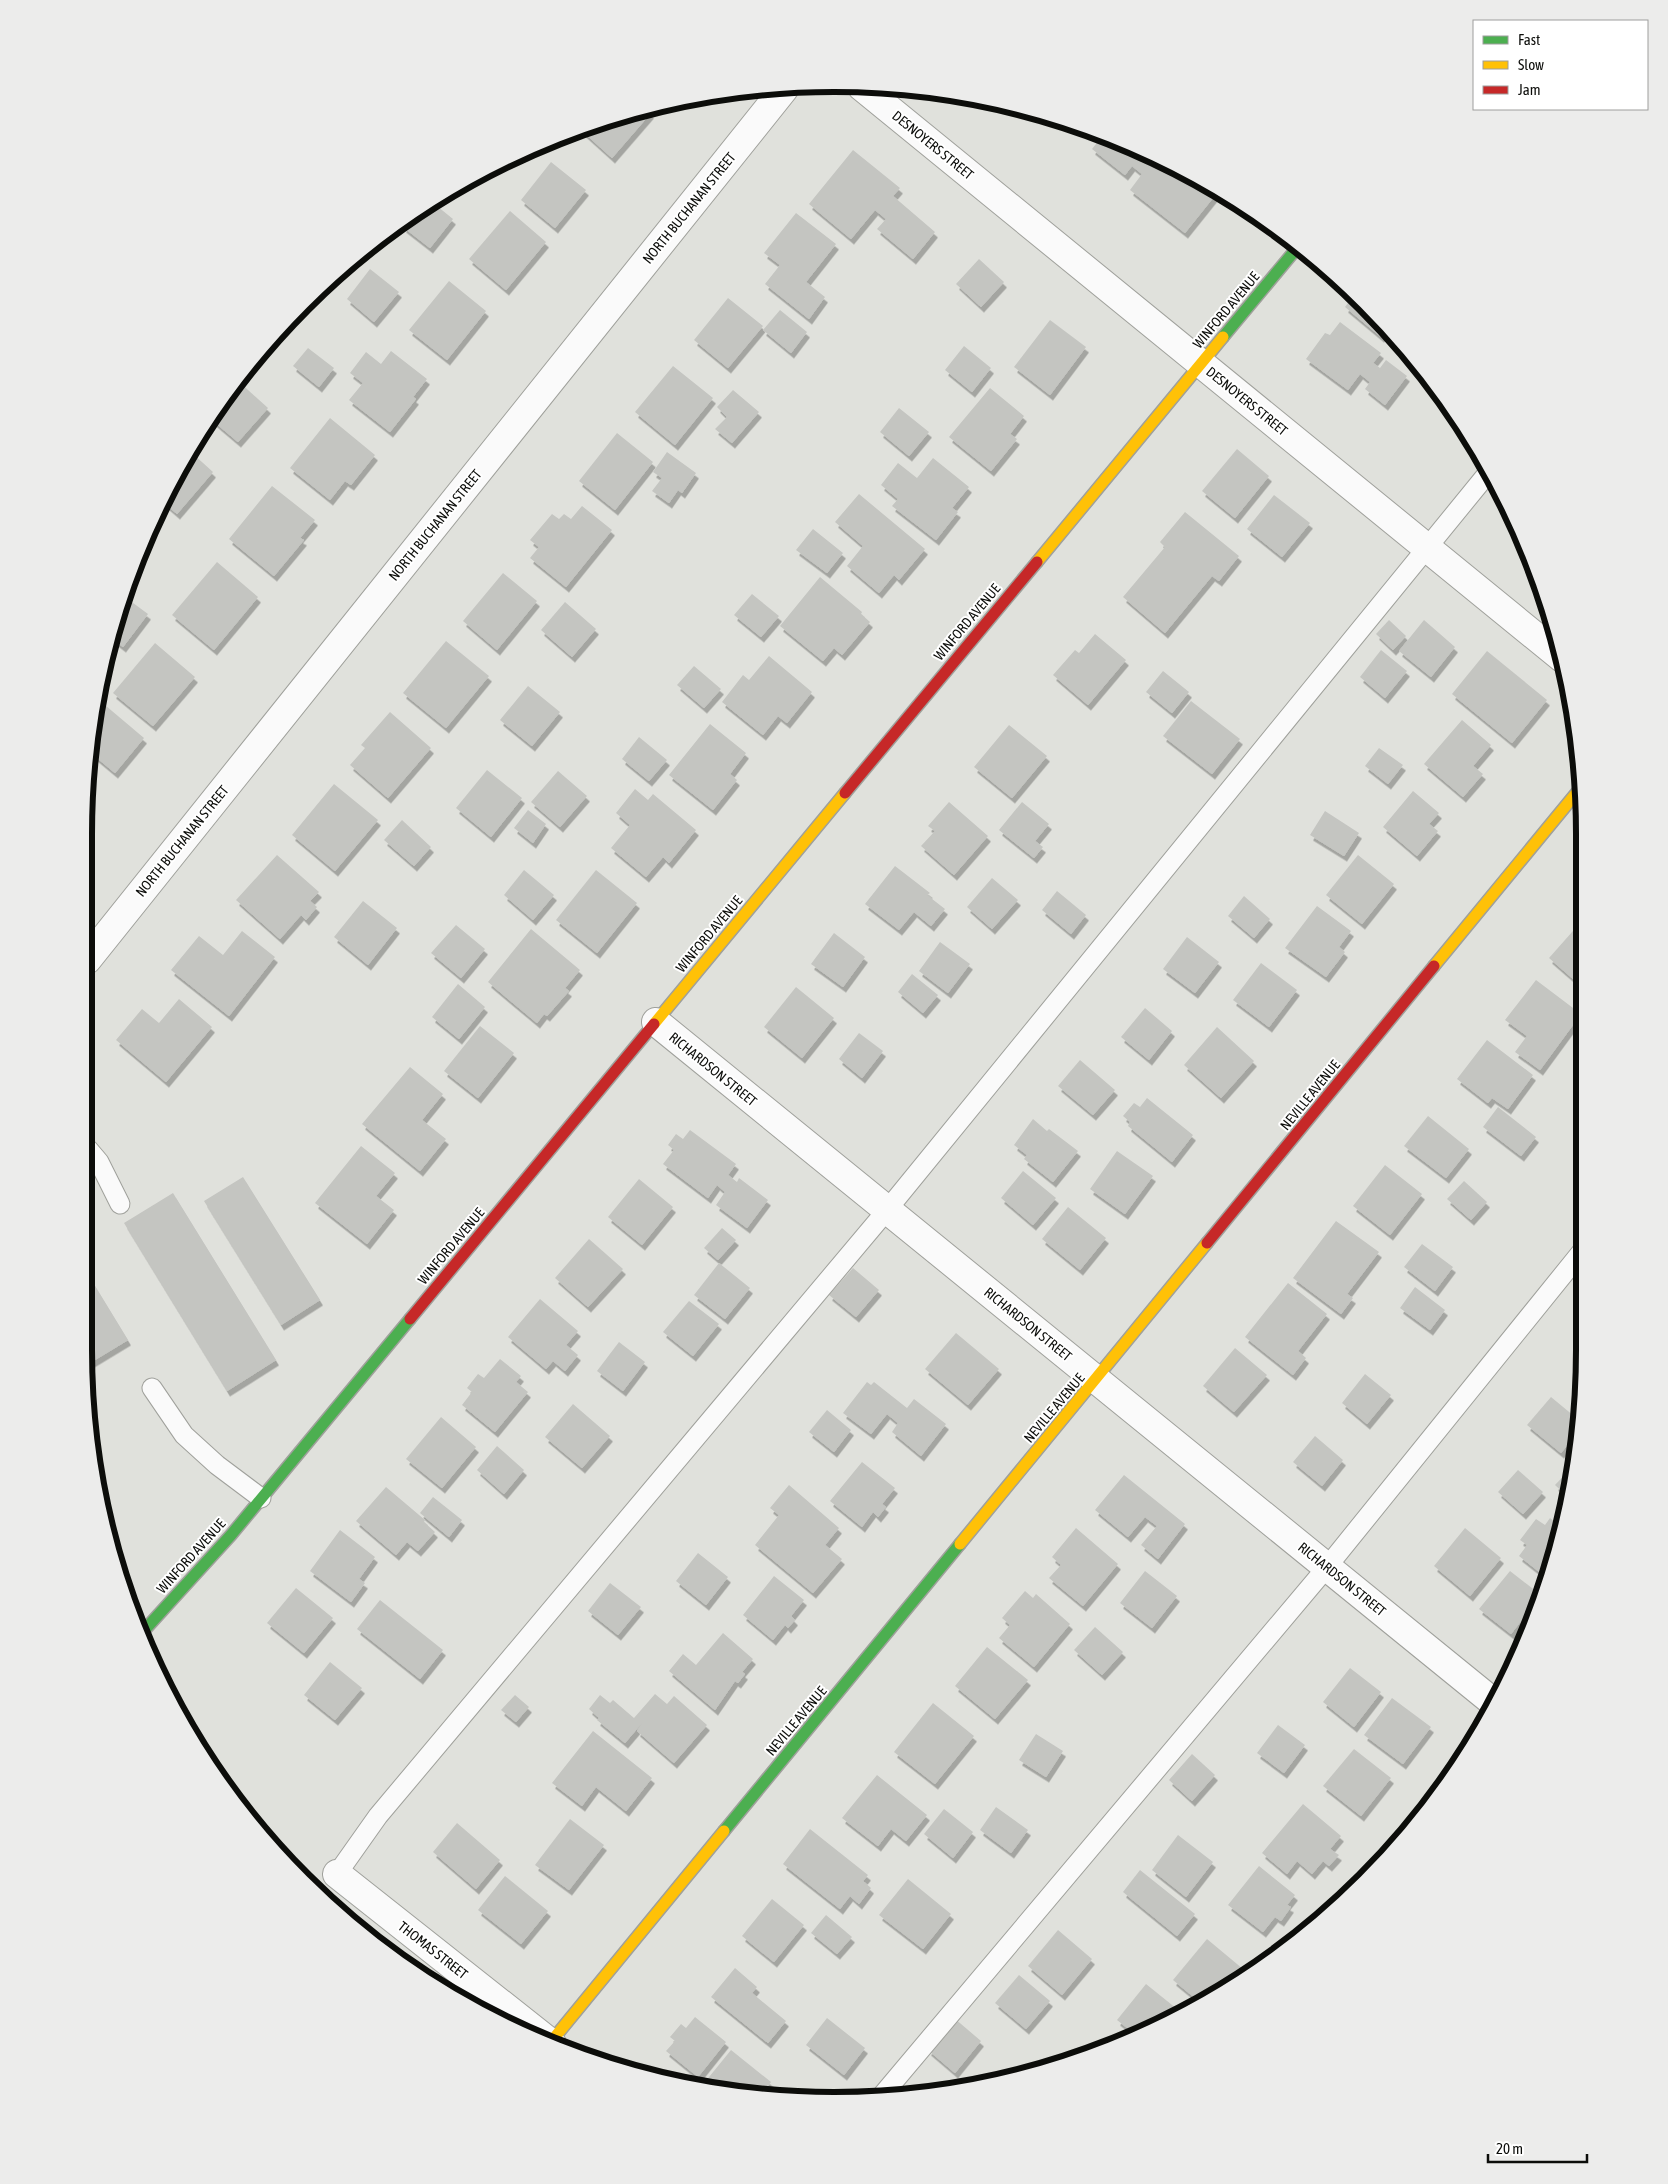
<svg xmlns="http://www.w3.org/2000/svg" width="1668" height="2184" font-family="'Asap Condensed',sans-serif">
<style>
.building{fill:#c4c5c1;filter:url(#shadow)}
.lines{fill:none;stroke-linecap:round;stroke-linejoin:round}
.lane-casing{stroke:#9fa09b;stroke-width:21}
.street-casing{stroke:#9fa09b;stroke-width:30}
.fast-casing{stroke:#9fa09b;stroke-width:14}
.slow-casing{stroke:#9fa09b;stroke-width:14}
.jam-casing{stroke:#9fa09b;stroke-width:14}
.lane{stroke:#fafafa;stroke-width:19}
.street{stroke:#fafafa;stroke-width:28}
.fast{stroke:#4caf50;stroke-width:11}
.slow{stroke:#ffc107;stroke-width:11}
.jam{stroke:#c62828;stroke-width:11}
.labels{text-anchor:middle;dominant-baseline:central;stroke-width:4;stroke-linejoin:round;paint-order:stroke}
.street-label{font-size:14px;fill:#0c0d0a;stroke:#fff}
.rim{fill:none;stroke:#0c0d0a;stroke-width:6}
</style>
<defs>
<filter id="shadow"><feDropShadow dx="3" dy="5.5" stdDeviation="0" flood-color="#0004"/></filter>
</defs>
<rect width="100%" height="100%" fill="#e0e1dc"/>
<g class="building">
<polygon points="648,110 651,113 612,158 581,130"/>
<polygon points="1103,135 1121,141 1217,193 1185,233 1130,190 1142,174 1132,166 1125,175 1092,149"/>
<polygon points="853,150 900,188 893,196 935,232 913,259 877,229 886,219 875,210 851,239 809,204"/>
<polygon points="551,162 586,190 555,228 521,200"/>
<polygon points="432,202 453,219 430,248 403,227 414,213"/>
<polygon points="510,211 546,242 506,290 469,259"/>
<polygon points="796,213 836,244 806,282 825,297 809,319 765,284 780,265 764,253"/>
<polygon points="979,259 1004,282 981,307 956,284"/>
<polygon points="370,269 399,292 374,322 347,299"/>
<polygon points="449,281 486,311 447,360 409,330"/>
<polygon points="1354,295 1364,303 1387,330 1381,337 1345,307"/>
<polygon points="728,298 763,326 728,368 694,340"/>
<polygon points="780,310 807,332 791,353 763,330"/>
<polygon points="1050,320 1086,347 1050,395 1014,367"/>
<polygon points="1340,322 1381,353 1373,363 1380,368 1386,360 1407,376 1385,405 1365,389 1370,382 1360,374 1348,390 1306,359 1325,333 1330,335"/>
<polygon points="964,346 991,368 972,392 945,370"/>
<polygon points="308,348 334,368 319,387 293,366"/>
<polygon points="391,351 427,379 413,397 416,399 390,432 349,400 363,383 350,373 366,352 381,364"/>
<polygon points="673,366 713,398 675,445 635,412"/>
<polygon points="237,380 268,408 238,442 212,420"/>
<polygon points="990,388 1024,416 1010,434 1017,439 991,471 949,437"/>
<polygon points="733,390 759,412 732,443 715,429 727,417 717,407"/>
<polygon points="899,408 929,432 909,456 880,432"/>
<polygon points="330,418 375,455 351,485 345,481 330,500 290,468"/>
<polygon points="617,433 653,462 615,510 579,481"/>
<polygon points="1237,449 1269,476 1235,518 1202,491"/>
<polygon points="667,452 696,473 682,493 678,490 669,503 652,491 662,478 653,472"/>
<polygon points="192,453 213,472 177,514 162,501"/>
<polygon points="933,458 969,487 952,508 958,512 936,540 892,506 898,499 881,485 898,463 917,478"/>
<polygon points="272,486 315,520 300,538 304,540 274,576 229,539"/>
<polygon points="859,494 925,549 899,580 894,575 879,593 847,566 863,546 835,522"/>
<polygon points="1274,495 1310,523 1282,557 1247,529"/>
<polygon points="582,506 612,530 566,587 530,558 539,547 530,540 552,514 559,519 564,514 571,519"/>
<polygon points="1185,512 1239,556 1219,581 1212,576 1165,633 1123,597 1165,547 1160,542"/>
<polygon points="813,529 843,553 827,573 796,550"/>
<polygon points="217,562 258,597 214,650 172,615"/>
<polygon points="503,573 537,601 497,650 463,621"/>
<polygon points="820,577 862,612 861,614 870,622 842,655 834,648 823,661 780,626"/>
<polygon points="752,594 779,616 761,637 734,615"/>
<polygon points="125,597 148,614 123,647 110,637"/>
<polygon points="565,602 596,629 572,657 541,630"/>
<polygon points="1389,620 1406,636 1393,650 1376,634"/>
<polygon points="1424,620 1455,647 1431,677 1399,651"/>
<polygon points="1095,634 1126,660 1088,705 1053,675 1075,650 1079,653"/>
<polygon points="446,641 489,676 446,728 403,693"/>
<polygon points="155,643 195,677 153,726 113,693"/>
<polygon points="1381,650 1407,671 1385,698 1360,677"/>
<polygon points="1487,651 1547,700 1512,743 1452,694"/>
<polygon points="769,656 812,692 787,723 778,716 763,735 722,702 743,675 749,680"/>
<polygon points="694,666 721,689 704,708 677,685"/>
<polygon points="1163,671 1189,692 1172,713 1146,692"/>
<polygon points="528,686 560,712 532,746 500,720"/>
<polygon points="99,700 144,738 115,773 91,753"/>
<polygon points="1191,701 1240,739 1212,774 1163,736"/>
<polygon points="390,712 431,748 388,798 350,765 365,748 361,745"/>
<polygon points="1462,720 1491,745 1473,766 1483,774 1463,797 1424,764"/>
<polygon points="710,724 746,753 730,774 737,780 713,810 669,775"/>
<polygon points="1009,725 1047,756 1012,798 974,767"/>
<polygon points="639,737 667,760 649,781 622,759"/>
<polygon points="1379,748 1403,765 1388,784 1365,766"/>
<polygon points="487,770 522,798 491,837 456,808"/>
<polygon points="558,771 587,796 560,827 531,802"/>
<polygon points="334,784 378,820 335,871 292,835"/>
<polygon points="635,789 648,800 653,794 696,830 669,863 663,857 646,877 611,848 630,825 616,813"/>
<polygon points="1413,791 1439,813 1429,824 1438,831 1417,856 1383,827"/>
<polygon points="949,802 988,836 954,875 921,846 935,831 928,826"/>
<polygon points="1022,802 1049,824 1035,841 1043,847 1034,858 999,830"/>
<polygon points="528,810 546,824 533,843 514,828"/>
<polygon points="1325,811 1359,833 1344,856 1310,835"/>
<polygon points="402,820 431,847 414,866 384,840"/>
<polygon points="277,855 319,892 310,901 317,907 306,920 301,915 280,939 236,900"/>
<polygon points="1358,855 1394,884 1362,924 1326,895"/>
<polygon points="895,866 930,893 927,895 945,909 931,926 914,912 899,930 865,904"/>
<polygon points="524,870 554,895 533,920 504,895"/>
<polygon points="596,870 637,903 597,953 556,920"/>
<polygon points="992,878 1018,900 992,929 967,907"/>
<polygon points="1057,891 1086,915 1071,934 1042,910"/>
<polygon points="1244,896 1270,919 1254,938 1228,916"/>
<polygon points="363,901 397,928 368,965 334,937"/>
<polygon points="1317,906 1351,931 1339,947 1345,952 1326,977 1285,948"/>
<polygon points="1580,923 1580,985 1549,958"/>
<polygon points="456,925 485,949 461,978 431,953"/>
<polygon points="531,929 580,970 565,988 569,991 547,1016 544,1014 537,1023 488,982"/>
<polygon points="242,931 275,957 229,1016 171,970 199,936 223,955"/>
<polygon points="834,933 865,957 843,987 811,964"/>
<polygon points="1187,937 1219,962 1195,993 1163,969"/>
<polygon points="940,942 970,964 948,993 919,971"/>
<polygon points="1261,963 1297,990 1269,1027 1233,1000"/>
<polygon points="912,974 938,995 923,1013 898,992"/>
<polygon points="1536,980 1581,1014 1540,1070 1515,1052 1527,1036 1505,1020"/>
<polygon points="458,984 485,1007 459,1039 432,1017"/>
<polygon points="796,987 834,1018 802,1058 764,1027"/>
<polygon points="179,999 212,1027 166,1082 116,1040 142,1009 159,1023"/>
<polygon points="1145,1008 1172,1031 1149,1060 1121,1037"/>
<polygon points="480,1026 514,1053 478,1098 444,1071"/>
<polygon points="1217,1027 1254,1061 1221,1098 1184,1065"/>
<polygon points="859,1033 883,1051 862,1078 839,1059"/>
<polygon points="1487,1040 1533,1075 1508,1109 1492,1098 1488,1103 1457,1079"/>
<polygon points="1080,1060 1115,1090 1093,1115 1058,1086"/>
<polygon points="410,1067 443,1094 422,1120 446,1139 420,1171 362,1124"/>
<polygon points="1147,1098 1193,1135 1172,1162 1128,1126 1130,1122 1123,1116 1134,1103 1140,1107"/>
<polygon points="1498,1107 1536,1137 1521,1156 1483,1127"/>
<polygon points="1428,1116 1469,1149 1446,1178 1404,1146"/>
<polygon points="1033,1119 1047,1131 1049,1129 1078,1151 1053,1182 1024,1159 1027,1155 1014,1145"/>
<polygon points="690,1130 736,1164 728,1175 737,1182 739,1178 768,1200 747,1228 716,1205 725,1192 717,1185 708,1198 663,1164 674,1150 668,1145 676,1134 683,1139"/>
<polygon points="361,1146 395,1173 376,1196 394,1210 367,1244 315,1203"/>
<polygon points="1117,1151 1153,1176 1125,1214 1090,1189"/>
<polygon points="1385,1165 1422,1194 1390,1235 1353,1206"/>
<polygon points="1023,1171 1056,1198 1033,1225 1001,1198"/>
<polygon points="243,1177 320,1300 281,1325 204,1201"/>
<polygon points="639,1179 673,1207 642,1245 608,1217"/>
<polygon points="1464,1181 1487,1202 1471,1220 1447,1199"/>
<polygon points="173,1193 276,1360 227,1391 124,1223"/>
<polygon points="1068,1207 1106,1238 1080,1270 1042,1239"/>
<polygon points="1336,1221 1379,1252 1347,1294 1353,1298 1341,1314 1293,1278"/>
<polygon points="722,1228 736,1240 718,1260 704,1248"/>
<polygon points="589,1239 623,1269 588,1307 555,1278"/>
<polygon points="1422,1244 1453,1267 1435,1291 1404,1267"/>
<polygon points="719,1263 750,1288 725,1319 694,1295"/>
<polygon points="853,1268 879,1290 856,1317 829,1295"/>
<polygon points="89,1276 128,1340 90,1363"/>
<polygon points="1288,1283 1327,1314 1298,1351 1306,1358 1293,1375 1245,1337"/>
<polygon points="1415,1287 1445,1310 1430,1330 1400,1308"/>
<polygon points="540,1299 578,1331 566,1345 578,1355 565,1371 553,1361 546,1369 508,1337"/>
<polygon points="689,1301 719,1324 693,1356 663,1332"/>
<polygon points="956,1333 999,1369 968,1405 925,1369"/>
<polygon points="619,1342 645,1362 623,1391 597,1371"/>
<polygon points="1235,1348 1267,1375 1234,1412 1203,1386"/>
<polygon points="500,1359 521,1376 516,1382 528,1392 495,1432 462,1405 472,1392 467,1388 478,1374 484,1378"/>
<polygon points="1365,1374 1391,1395 1367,1424 1342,1403"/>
<polygon points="867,1382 871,1385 874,1382 907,1408 914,1399 946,1424 921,1456 892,1432 898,1423 887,1414 871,1434 843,1413"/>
<polygon points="1551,1397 1580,1421 1579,1431 1561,1453 1527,1425"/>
<polygon points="573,1404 610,1436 582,1468 545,1437"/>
<polygon points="827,1410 851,1430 834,1452 809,1432"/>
<polygon points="441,1417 476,1447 442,1488 406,1459"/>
<polygon points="1315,1436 1343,1460 1322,1486 1293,1462"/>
<polygon points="497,1446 524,1470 504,1494 477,1470"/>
<polygon points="862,1462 895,1488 882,1504 886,1507 878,1517 873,1512 862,1527 830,1501"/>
<polygon points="1575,1464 1568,1497 1555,1485"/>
<polygon points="1518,1470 1543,1492 1523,1514 1498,1492"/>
<polygon points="1124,1475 1185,1524 1158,1559 1141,1545 1157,1526 1145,1517 1128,1537 1095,1510"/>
<polygon points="789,1485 839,1528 825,1545 842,1559 813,1593 755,1545 779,1515 770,1508"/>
<polygon points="386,1487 425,1520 424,1522 435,1532 418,1551 407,1542 396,1555 356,1521"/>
<polygon points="433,1497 462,1520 449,1537 420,1513"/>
<polygon points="1550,1518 1562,1528 1547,1578 1519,1556 1527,1545 1520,1540 1536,1519 1545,1525"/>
<polygon points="1076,1528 1118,1564 1083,1606 1049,1578 1061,1565 1052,1557"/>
<polygon points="1465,1528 1501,1558 1470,1596 1434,1566"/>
<polygon points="340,1530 375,1557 359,1579 365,1583 351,1602 310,1571"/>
<polygon points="698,1553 728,1577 706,1605 676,1581"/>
<polygon points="1145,1571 1177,1596 1152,1628 1120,1603"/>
<polygon points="1510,1571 1541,1595 1511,1634 1479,1609"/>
<polygon points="774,1576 804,1600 791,1616 795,1620 788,1628 785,1625 773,1640 743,1615"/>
<polygon points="610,1583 641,1607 618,1635 588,1611"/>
<polygon points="296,1588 333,1618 304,1653 267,1623"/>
<polygon points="1025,1591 1033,1598 1036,1594 1070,1624 1034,1667 999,1638 1010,1625 1002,1618"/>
<polygon points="380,1600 443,1650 420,1679 357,1629"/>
<polygon points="1095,1627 1123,1652 1102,1675 1074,1650"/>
<polygon points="723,1633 753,1659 742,1672 745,1674 738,1683 735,1681 715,1710 669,1671 683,1654 696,1665"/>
<polygon points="987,1647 1028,1680 995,1719 955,1686"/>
<polygon points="330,1662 362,1688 335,1720 304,1695"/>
<polygon points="1350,1668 1381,1692 1354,1727 1323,1702"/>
<polygon points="655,1694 667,1704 674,1696 707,1725 674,1763 637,1731 642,1723 625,1743 597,1720 599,1718 589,1709 600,1695 610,1703 613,1700 634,1718"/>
<polygon points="515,1695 529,1707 516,1722 501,1710"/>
<polygon points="1392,1698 1431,1727 1403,1764 1364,1735"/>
<polygon points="933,1703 974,1736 935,1784 894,1752"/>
<polygon points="1278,1725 1305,1745 1284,1773 1257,1753"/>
<polygon points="593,1731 652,1778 626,1811 596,1787 582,1806 552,1783"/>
<polygon points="1036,1734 1063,1751 1046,1777 1019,1760"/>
<polygon points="1354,1749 1391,1778 1361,1816 1323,1786"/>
<polygon points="1192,1754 1215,1775 1192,1801 1169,1780"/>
<polygon points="877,1775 927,1815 906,1841 891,1829 878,1846 842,1818"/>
<polygon points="1303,1804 1341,1836 1330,1849 1339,1855 1329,1866 1323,1861 1312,1874 1297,1861 1287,1874 1262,1853"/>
<polygon points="996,1807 1028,1830 1011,1853 980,1830"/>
<polygon points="944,1809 973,1832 953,1858 924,1834"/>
<polygon points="570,1819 604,1845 569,1890 535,1865"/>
<polygon points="457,1823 500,1860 476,1889 433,1852"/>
<polygon points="810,1829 868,1875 863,1881 871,1888 859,1904 850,1896 840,1909 783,1864"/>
<polygon points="1178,1835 1213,1862 1186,1897 1152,1870"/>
<polygon points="1259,1866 1295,1895 1287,1905 1291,1907 1281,1921 1275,1917 1263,1932 1228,1905"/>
<polygon points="1140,1870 1195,1914 1177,1936 1123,1892"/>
<polygon points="505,1876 548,1911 521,1944 478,1910"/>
<polygon points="908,1879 951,1914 923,1949 879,1915"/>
<polygon points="772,1899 804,1925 774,1962 742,1936"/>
<polygon points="826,1915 852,1937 837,1954 811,1933"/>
<polygon points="1058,1930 1092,1959 1062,1995 1028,1966"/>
<polygon points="1207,1939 1243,1969 1228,1987 1201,2003 1173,1980"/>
<polygon points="735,1968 757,1987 752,1993 786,2021 768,2043 711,1997"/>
<polygon points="1019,1975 1050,2001 1026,2029 995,2003"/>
<polygon points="1146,1984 1182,2013 1166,2023 1136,2035 1117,2020"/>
<polygon points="695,2017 726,2042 698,2077 666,2051 675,2041 670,2037 681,2024 686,2028"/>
<polygon points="827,2018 865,2048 844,2075 806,2045"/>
<polygon points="954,2018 981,2041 955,2073 928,2050"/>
<polygon points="731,2050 771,2082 761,2095 714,2089 705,2082"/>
</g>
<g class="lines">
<g class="lane-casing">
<g id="lane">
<polyline points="88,1149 99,1162 120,1204"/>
<polyline points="152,1388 184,1435 217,1465 261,1498"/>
<polyline points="337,1874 378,1816 887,1210 1488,473"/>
<polyline points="879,2099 1327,1567 1583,1250"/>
</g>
</g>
<g class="street-casing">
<g id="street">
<polyline points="862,87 1562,658"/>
<polyline points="87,960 784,89"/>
<polyline points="656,1022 1493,1702"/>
<polyline points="337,1874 552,2044"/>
</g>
</g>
<g class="fast-casing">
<g id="fast">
<polyline points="1223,337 1297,248"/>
<polyline points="140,1635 231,1535 410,1319"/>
<polyline points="724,1831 960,1544"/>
</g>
</g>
<g class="slow-casing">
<g id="slow">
<polyline points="1037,562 1223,337"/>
<polyline points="1434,966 1578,791"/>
<polyline points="654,1024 845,793"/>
<polyline points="960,1544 1207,1243"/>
<polyline points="550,2043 724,1831"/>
</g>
</g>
<g class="jam-casing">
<g id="jam">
<polyline points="845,793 1037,562"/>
<polyline points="1207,1243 1434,966"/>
<polyline points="410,1319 654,1024"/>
</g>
</g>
<use href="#lane" class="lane"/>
<use href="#street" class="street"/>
<use href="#fast" class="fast"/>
<use href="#slow" class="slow"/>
<use href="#jam" class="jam"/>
</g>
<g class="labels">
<g class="street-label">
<text transform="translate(933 145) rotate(39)">DESNOYERS STREET</text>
<text transform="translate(689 208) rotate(-51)">NORTH BUCHANAN STREET</text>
<text transform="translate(1226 310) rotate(-50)">WINFORD AVENUE</text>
<text transform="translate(1247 401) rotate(39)">DESNOYERS STREET</text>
<text transform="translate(435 525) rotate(-51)">NORTH BUCHANAN STREET</text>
<text transform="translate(967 622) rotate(-50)">WINFORD AVENUE</text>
<text transform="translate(182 841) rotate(-51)">NORTH BUCHANAN STREET</text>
<text transform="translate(709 934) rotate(-50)">WINFORD AVENUE</text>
<text transform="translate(713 1069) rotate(39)">RICHARDSON STREET</text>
<text transform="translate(1310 1095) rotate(-51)">NEVILLE AVENUE</text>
<text transform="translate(451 1246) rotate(-50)">WINFORD AVENUE</text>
<text transform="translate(1028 1324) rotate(39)">RICHARDSON STREET</text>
<text transform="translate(1054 1408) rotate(-50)">NEVILLE AVENUE</text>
<text transform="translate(191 1556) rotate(-48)">WINFORD AVENUE</text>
<text transform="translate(1342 1579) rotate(39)">RICHARDSON STREET</text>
<text transform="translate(796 1721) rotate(-50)">NEVILLE AVENUE</text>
<text transform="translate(433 1950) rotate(38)">THOMAS STREET</text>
</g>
</g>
<path d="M0 0H1668V2184H0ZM834 92H834A742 742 0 0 1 1576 834V1350A742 742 0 0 1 834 2092H834A742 742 0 0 1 92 1350V834A742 742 0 0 1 834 92Z" fill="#ececeb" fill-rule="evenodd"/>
<path class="rim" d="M834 92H834A742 742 0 0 1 1576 834V1350A742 742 0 0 1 834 2092H834A742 742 0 0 1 92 1350V834A742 742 0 0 1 834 92Z"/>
<rect x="1473" y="20" width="175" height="90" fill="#ffffff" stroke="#9e9e9d"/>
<rect x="1483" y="36" width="25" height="8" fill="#4caf50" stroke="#9e9e9d"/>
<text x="1518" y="45" font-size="15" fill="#0c0d0a">Fast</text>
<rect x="1483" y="61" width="25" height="8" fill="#ffc107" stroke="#9e9e9d"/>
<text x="1518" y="70" font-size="15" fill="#0c0d0a">Slow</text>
<rect x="1483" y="86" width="25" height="8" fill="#c62828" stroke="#9e9e9d"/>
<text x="1518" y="95" font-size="15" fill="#0c0d0a">Jam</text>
<path d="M1488 2154v8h99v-8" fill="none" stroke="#0c0d0a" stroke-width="2.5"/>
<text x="1496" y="2154" font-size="15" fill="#0c0d0a" stroke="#ffffff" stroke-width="4" paint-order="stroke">20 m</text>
</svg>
